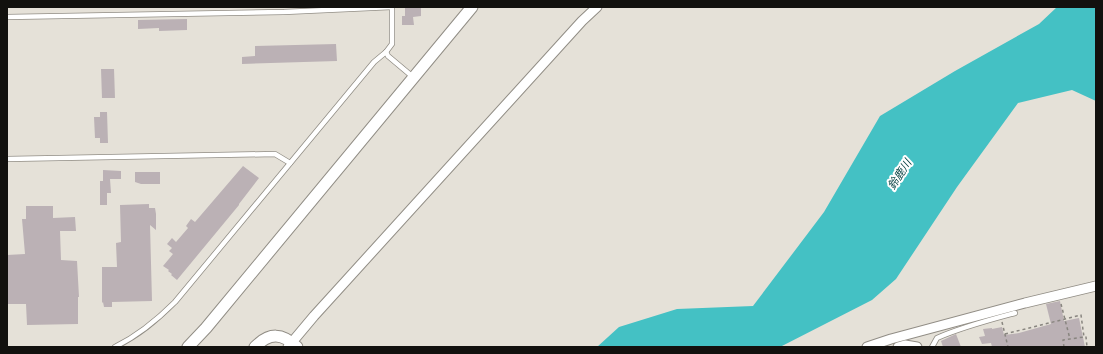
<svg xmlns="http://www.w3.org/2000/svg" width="1103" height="354" font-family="Barlow,'Noto Sans JP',sans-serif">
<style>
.water{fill:#44c1c4}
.building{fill:#bbb1b5}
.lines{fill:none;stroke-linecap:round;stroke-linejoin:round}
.service-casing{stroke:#918d85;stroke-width:6}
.minor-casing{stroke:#918d85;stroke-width:11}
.tertiary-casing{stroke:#918d85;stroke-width:13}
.path{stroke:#88857f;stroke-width:1.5;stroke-dasharray:3 3;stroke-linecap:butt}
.service{stroke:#fff;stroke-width:4.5}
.minor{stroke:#fff;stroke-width:9}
.tertiary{stroke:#fff;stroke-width:11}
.labels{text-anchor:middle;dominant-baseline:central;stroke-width:4;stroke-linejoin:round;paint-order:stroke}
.water-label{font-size:11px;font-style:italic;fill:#074142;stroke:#fff}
</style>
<rect width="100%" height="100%" fill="#e5e1d8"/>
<polygon class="water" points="1057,7 1096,7 1096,101 1072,90 1018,103 957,187 896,279 872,300 780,347 597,347 619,327 677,309 753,306 824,212 880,116 955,71 1039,24"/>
<g class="building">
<polygon points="405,7 421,7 421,16 413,17 414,25 402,25 402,16 405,16"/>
<polygon points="187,19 187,30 159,31 159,28 138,29 138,20"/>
<polygon points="336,44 337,61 242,64 242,57 255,56 255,46"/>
<polygon points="101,69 114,69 115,98 102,98"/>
<polygon points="100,112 107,112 108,143 100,143 100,138 95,138 94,117 100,117"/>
<polygon points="243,166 259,178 239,204 239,205 177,280 171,275 172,274 168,271 169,270 163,266 173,254 169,251 172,248 167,244 172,238 176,242 188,228 186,226 191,219 195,222"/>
<polygon points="103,170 121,171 121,179 110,179 111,193 107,193 107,205 100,205 100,181 103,181"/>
<polygon points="135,172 160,172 160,184 141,184 135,182"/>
<polygon points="149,204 149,208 155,208 156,214 156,230 150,225 152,301 112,302 112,307 104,307 103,302 102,303 102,267 117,267 116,243 121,242 120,205"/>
<polygon points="26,206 53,206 53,218 75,217 76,231 60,231 61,260 77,261 79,297 78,297 78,324 27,325 26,304 7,304 7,255 25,254 22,219 26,219"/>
<polygon points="1060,301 1064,321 1079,318 1085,347 992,347 991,343 982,344 979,337 985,336 983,329 992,328 992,329 1002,327 1004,335 1019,333 1051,324 1046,304"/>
<polygon points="956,334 961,347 943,347 941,341"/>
</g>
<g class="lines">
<g class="service-casing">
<g id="service">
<polyline points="7,17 284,12 392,7"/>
<polyline points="386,52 388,56 413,77"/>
<polyline points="7,159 275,154 290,163"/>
<path d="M115 347C139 335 156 321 175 302L374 62 386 52 392 44V7"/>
<path d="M932 347 937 338C962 327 989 320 1015 313"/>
</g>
</g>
<g class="minor-casing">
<g id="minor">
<polyline points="288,347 314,316 582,21 597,7"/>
<polyline points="867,347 891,339 1025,303 1096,286"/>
<polyline points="898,347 905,345 917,347"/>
</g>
</g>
<g class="tertiary-casing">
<g id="tertiary">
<polyline points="188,347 206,328 472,7"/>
<path d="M255 347C270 332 282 333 297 347"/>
</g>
</g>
<g class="path">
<polyline points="1061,304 1070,339"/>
<polyline points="1002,322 1008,347"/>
<polyline points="1005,334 1081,315 1084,337 1086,337 1087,347"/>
<polyline points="1064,347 1063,340 1084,337"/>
</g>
<use href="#service" class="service"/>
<use href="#minor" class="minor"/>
<use href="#tertiary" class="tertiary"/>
</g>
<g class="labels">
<g class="water-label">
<text transform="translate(899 174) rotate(-57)">鈴鹿川</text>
</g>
</g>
<rect width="1103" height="354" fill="none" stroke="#12110e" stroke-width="16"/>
</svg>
